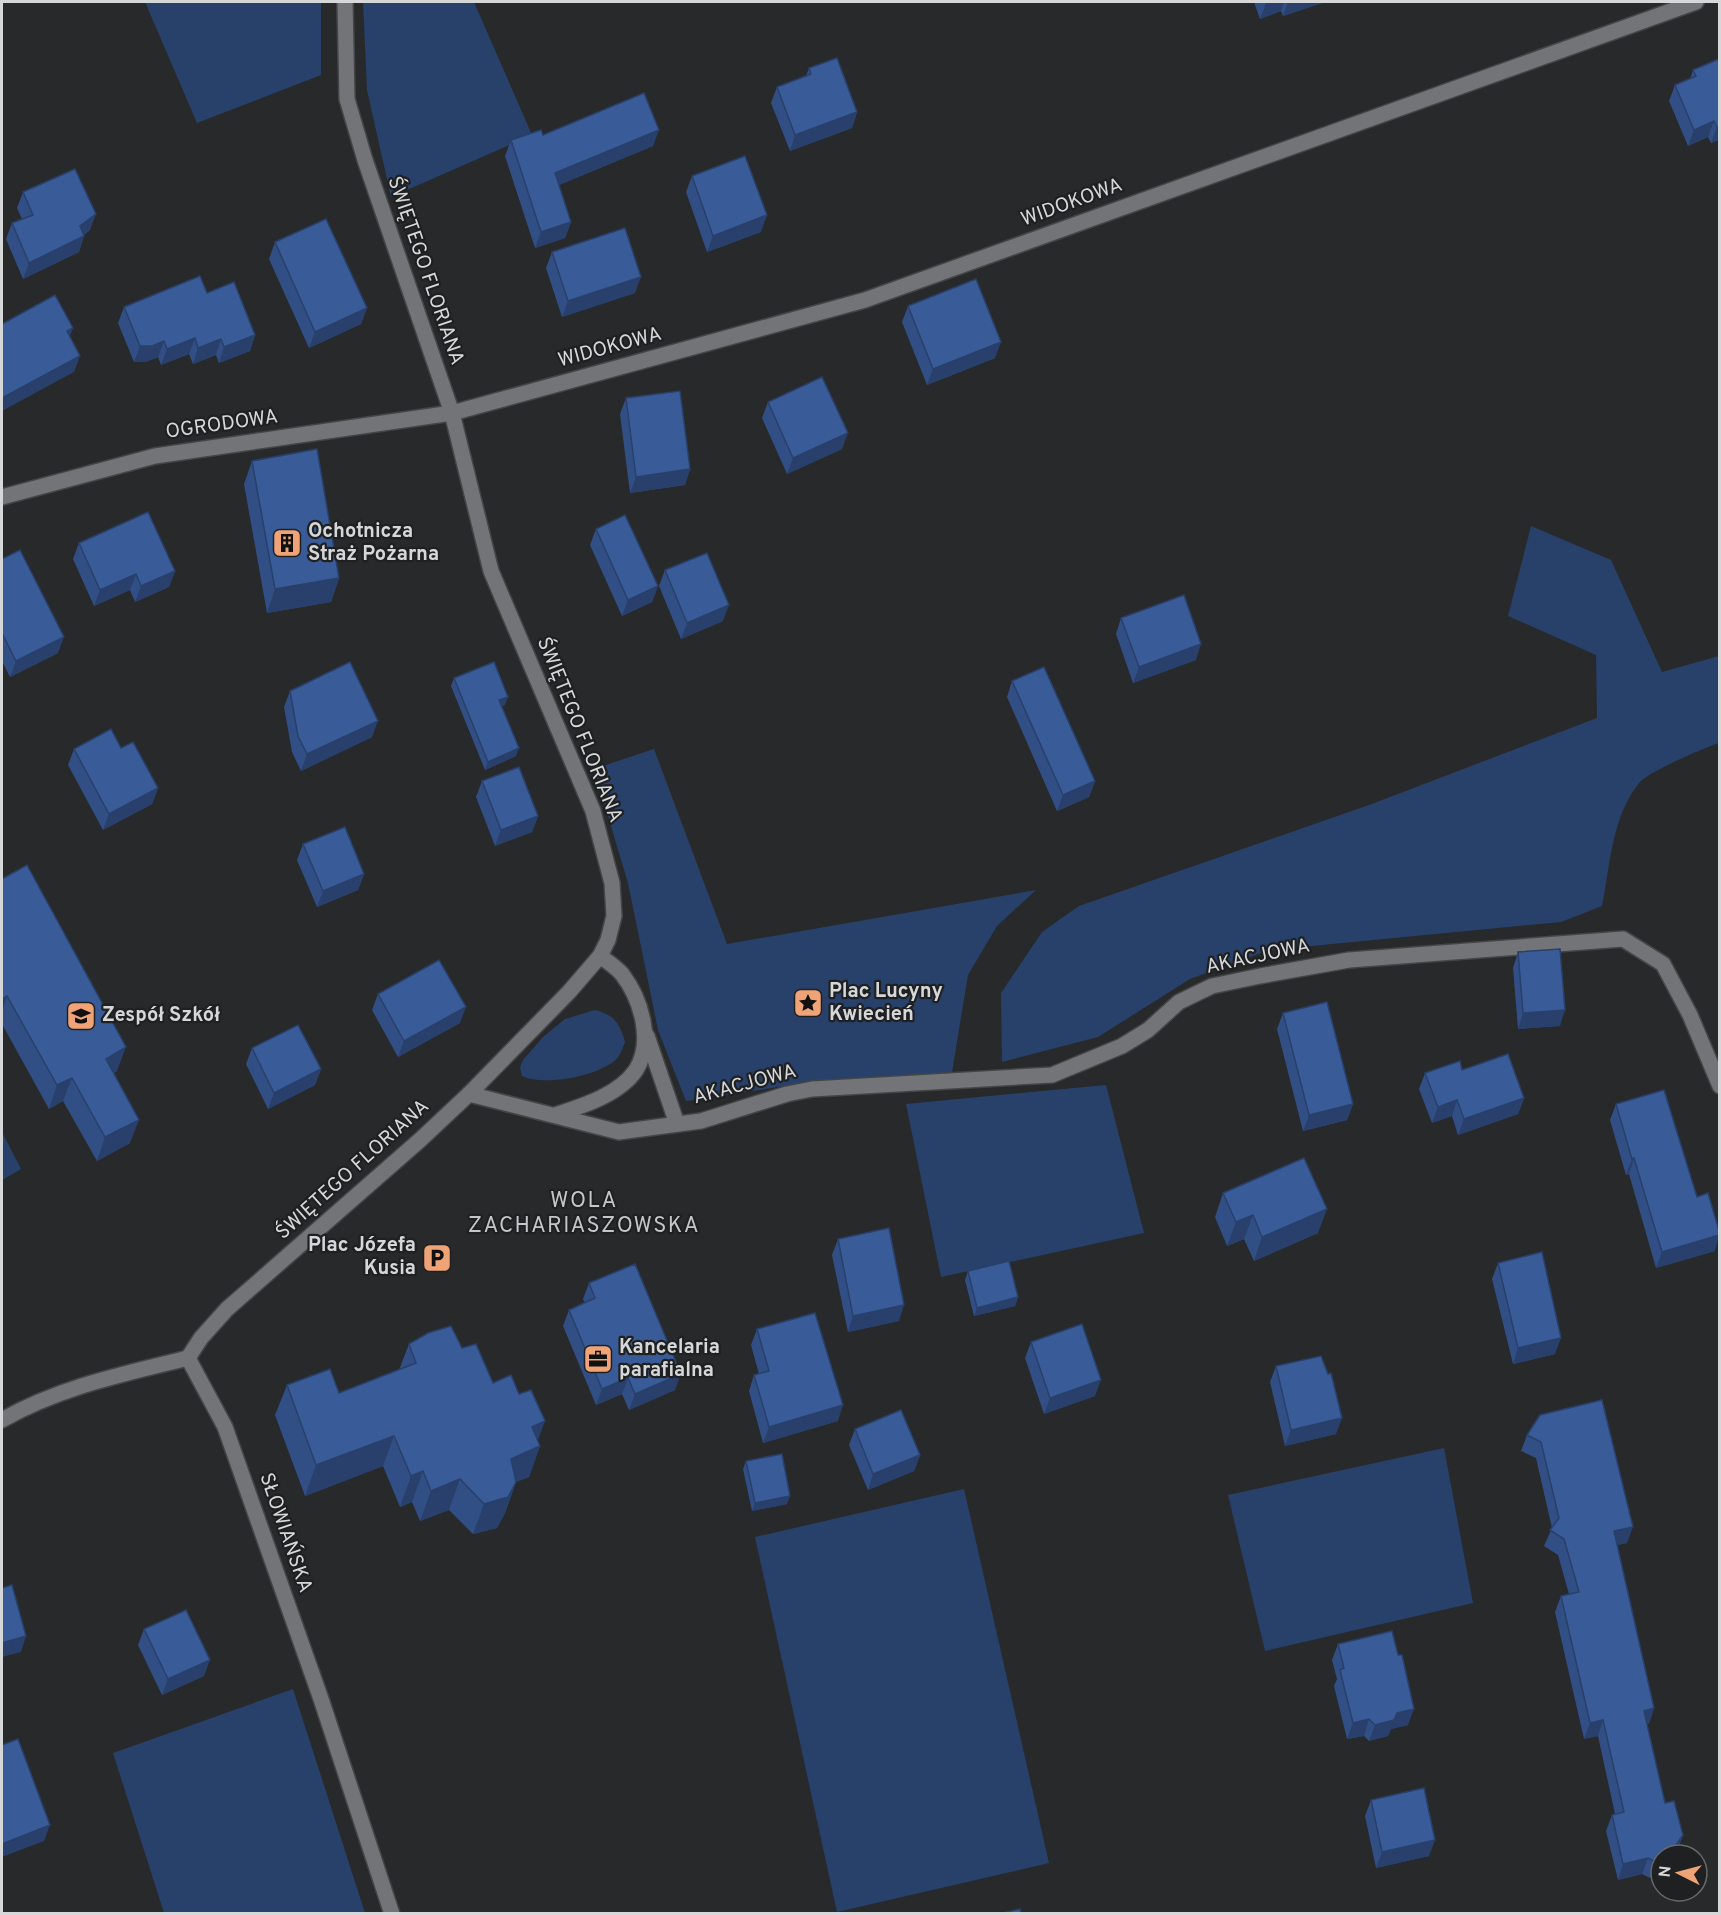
<svg xmlns="http://www.w3.org/2000/svg" width="1721" height="1915" font-family="Overpass,sans-serif">
<style>
.green{fill:#28416b}
.lines{fill:none;stroke-linecap:round;stroke-linejoin:round}
.minor-casing{stroke:#444547;stroke-width:18}
.minor{stroke:#737477;stroke-width:15}
.wall{fill:#314f84}
.shaded-wall{fill:#28406b}
.building{fill:#395c99;stroke:#28406b;stroke-width:1.5}
.labels{text-anchor:middle;dominant-baseline:central;stroke-width:4.5;stroke-linejoin:round;paint-order:stroke}
.street-label{font-size:20px;fill:#d6d7d8;stroke:#1e2022}
.poi-label{font-size:20px;font-weight:bold;fill:#d6d7d8;stroke:#1e2022;text-anchor:start}
.quarter-label{font-size:22px;letter-spacing:1.5px;fill:#c4c6c8;stroke:#1e2022}
</style>
<rect width="100%" height="100%" fill="#28292b"/>
<g class="green">
<polygon points="145,2 321,2 321,75 197,123"/>
<polygon points="363,2 474,2 532,135 391,197 367,90"/>
<path d="M1531 526 1611 560 1662 672 1719 656V743C1704 748 1650 771 1640 782 1612 815 1610 865 1602 906L1561 922 1269 950 1190 979 1098 1037 1002 1062 1001 993 1042 932 1079 906 1369 805 1597 718 1596 655 1508 616Z"/>
<polygon points="654,749 727,944 1036,890 997,926 968,975 952,1072 778,1087 686,1101 658,1030 628,883 594,769"/>
<path d="M595 1010C614 1015 620 1023 625 1042 622 1050 620 1057 613 1062 593 1077 544 1086 522 1076L520 1067 523 1060 543 1037 565 1019Z"/>
<polygon points="1106,1085 1144,1233 941,1277 906,1104"/>
<polygon points="2,1132 21,1169 2,1180"/>
<polygon points="1444,1448 1473,1603 1265,1651 1228,1495"/>
<polygon points="964,1489 1049,1863 837,1912 755,1537"/>
<polygon points="293,1689 365,1913 164,1913 113,1753"/>
</g>
<g class="lines">
<g class="minor-casing">
<g id="minor">
<polyline points="2,497 155,456 452,413 865,300 1696,2"/>
<polyline points="647,1036 677,1124"/>
<polyline points="469,1094 619,1132 701,1121 787,1094 812,1089 1052,1075 1122,1046 1148,1030 1179,1002 1212,986 1260,976 1349,960 1623,939 1663,964 1690,1015 1720,1086"/>
<path d="M555 1115C582 1106 619 1095 636 1070 654 1041 641 999 622 974 616 967 607 961 600 956"/>
<polyline points="188,1358 201,1338 227,1309 420,1140 469,1094 569,992 600,956 608,940 614,916 612,883 593,811 491,571 452,413 365,160 347,99 345,2"/>
<polyline points="188,1358 225,1427 321,1699 392,1914"/>
<path d="M2 1420C60 1387 124 1374 188 1358"/>
</g>
</g>
<use href="#minor" class="minor"/>
</g>
<g class="wall">
<polygon points="1254,2 1325,2 1283,16 1281,11 1260,19"/>
<polygon points="1719,59 1719,140 1711,143 1708,137 1688,146 1669,101 1675,85 1690,79 1693,70"/>
<polygon points="809,68 857,112 852,128 790,151 771,103 777,87 806,76"/>
<polygon points="543,135 653,146 559,185 571,222 565,238 535,248 505,156 511,140"/>
<polygon points="692,176 761,232 707,252 686,192"/>
<polygon points="23,192 90,230 84,235 79,252 23,279 6,239 12,223 22,219 17,208"/>
<polygon points="275,242 367,308 361,324 309,348 269,259"/>
<polygon points="552,252 635,293 562,317 546,268"/>
<polygon points="207,293 255,335 250,351 219,363 216,355 193,364 189,354 161,365 158,357 146,362 134,362 118,323 124,307"/>
<polygon points="908,306 995,358 927,385 902,322"/>
<polygon points="626,398 690,469 685,485 630,493 620,414"/>
<polygon points="768,402 842,449 787,474 762,418"/>
<polygon points="252,461 339,578 331,602 267,613 244,484"/>
<polygon points="596,529 658,586 652,602 622,616 590,545"/>
<polygon points="79,543 175,571 169,587 135,602 130,590 94,606 73,559"/>
<polygon points="2,559 58,653 10,677 2,661"/>
<polygon points="665,570 723,621 681,639 659,586"/>
<polygon points="1121,618 1196,660 1133,683 1116,634"/>
<polygon points="454,678 505,705 501,706 516,756 485,770 451,686"/>
<polygon points="1012,681 1095,781 1089,797 1057,811 1007,697"/>
<polygon points="290,691 372,737 301,771 292,752 284,707"/>
<polygon points="121,748 158,788 152,804 103,830 68,765 74,749"/>
<polygon points="482,781 538,816 532,832 495,846 476,797"/>
<polygon points="303,844 364,874 358,890 317,907 297,860"/>
<polygon points="2,879 117,1071 114,1073 130,1143 97,1161 63,1101 49,1109 2,1024"/>
<polygon points="1518,952 1560,1026 1518,1029 1513,968"/>
<polygon points="378,994 460,1023 398,1057 372,1010"/>
<polygon points="1283,1013 1353,1104 1347,1120 1303,1131 1277,1029"/>
<polygon points="252,1048 321,1069 315,1085 268,1109 246,1064"/>
<polygon points="1425,1073 1524,1098 1518,1114 1458,1135 1452,1116 1432,1123 1419,1089"/>
<polygon points="1616,1104 1715,1251 1656,1268 1629,1174 1626,1175 1610,1120"/>
<polygon points="1223,1193 1318,1233 1254,1261 1244,1239 1227,1246 1215,1217"/>
<polygon points="838,1239 899,1321 848,1332 832,1255"/>
<polygon points="1498,1263 1555,1354 1513,1364 1492,1279"/>
<polygon points="968,1271 1018,1297 1015,1306 974,1316 965,1280"/>
<polygon points="589,1283 675,1390 629,1410 622,1394 596,1405 563,1326 569,1310 585,1303 583,1299"/>
<polygon points="757,1329 838,1421 763,1443 749,1391 754,1375 759,1374 751,1345"/>
<polygon points="1031,1342 1095,1396 1044,1414 1025,1358"/>
<polygon points="409,1344 462,1348 493,1383 538,1441 540,1446 529,1477 516,1482 505,1513 497,1528 473,1534 449,1510 420,1521 412,1502 400,1507 383,1466 305,1496 275,1415 287,1385 339,1393 399,1370"/>
<polygon points="1276,1366 1336,1434 1285,1446 1270,1382"/>
<polygon points="1540,1415 1627,1543 1617,1545 1654,1708 1649,1724 1647,1724 1665,1803 1683,1835 1677,1851 1674,1855 1661,1855 1660,1876 1650,1878 1642,1874 1618,1880 1606,1831 1612,1815 1615,1814 1598,1736 1584,1739 1555,1612 1561,1596 1569,1594 1558,1555 1544,1546 1552,1528 1536,1458 1521,1451 1527,1435"/>
<polygon points="855,1429 920,1455 914,1471 868,1490 849,1445"/>
<polygon points="746,1461 787,1504 752,1511 743,1469"/>
<polygon points="144,1629 204,1676 162,1695 138,1645"/>
<polygon points="1338,1644 1408,1725 1391,1729 1388,1736 1369,1741 1364,1736 1347,1739 1334,1686 1337,1679 1332,1660"/>
<polygon points="1371,1800 1429,1856 1376,1868 1365,1816"/>
</g>
<g class="shaded-wall">
<polygon points="1269,2 1284,2 1281,11 1260,19 1266,3"/>
<polygon points="1288,2 1325,2 1283,16"/>
<polygon points="857,112 852,128 790,151 795,135"/>
<polygon points="1714,121 1708,137 1688,146 1694,130"/>
<polygon points="1719,126 1719,140 1711,143 1717,127"/>
<polygon points="659,130 653,146 549,189 555,173"/>
<polygon points="96,214 90,230 81,237 84,236 79,252 23,279 29,263"/>
<polygon points="767,215 761,232 707,252 713,236"/>
<polygon points="571,222 565,238 535,248 541,232"/>
<polygon points="641,277 635,293 562,317 568,301"/>
<polygon points="367,308 361,324 309,348 315,332"/>
<polygon points="73,328 67,344 67,331"/>
<polygon points="255,335 250,351 219,363 224,347"/>
<polygon points="195,338 189,354 161,365 167,349"/>
<polygon points="221,339 216,355 193,364 198,348"/>
<polygon points="164,341 158,357 146,362 134,362 140,346"/>
<polygon points="1001,342 995,358 927,385 933,369"/>
<polygon points="80,356 74,372 2,411 2,398"/>
<polygon points="848,433 842,449 787,474 793,458"/>
<polygon points="690,469 685,485 630,493 636,477"/>
<polygon points="175,571 169,587 135,602 141,586"/>
<polygon points="136,574 130,590 94,606 100,590"/>
<polygon points="339,578 331,602 267,613 275,589"/>
<polygon points="658,586 652,602 622,616 628,600"/>
<polygon points="729,605 723,621 681,639 687,623"/>
<polygon points="64,637 58,653 10,677 16,661"/>
<polygon points="1201,644 1196,660 1133,683 1139,667"/>
<polygon points="508,697 505,705 496,709 499,700"/>
<polygon points="378,721 372,737 301,771 307,754"/>
<polygon points="519,748 516,756 485,770 488,762"/>
<polygon points="1095,781 1089,797 1057,811 1063,795"/>
<polygon points="158,788 152,804 103,830 109,814"/>
<polygon points="538,816 532,832 495,846 501,830"/>
<polygon points="364,874 358,890 317,907 323,891"/>
<polygon points="7,996 2,1012 2,999"/>
<polygon points="466,1007 460,1023 398,1057 404,1041"/>
<polygon points="1565,1010 1560,1026 1518,1029 1523,1013"/>
<polygon points="126,1047 117,1071 97,1083 106,1059"/>
<polygon points="321,1069 315,1085 268,1109 274,1093"/>
<polygon points="72,1078 63,1101 49,1109 57,1085"/>
<polygon points="1524,1098 1518,1114 1458,1135 1464,1119"/>
<polygon points="1457,1100 1452,1116 1432,1123 1438,1107"/>
<polygon points="1353,1104 1347,1120 1303,1131 1309,1115"/>
<polygon points="139,1120 130,1143 97,1161 105,1137"/>
<polygon points="1634,1158 1629,1174 1626,1175 1632,1159"/>
<polygon points="1327,1209 1318,1233 1254,1261 1262,1237"/>
<polygon points="1253,1215 1244,1239 1227,1246 1236,1222"/>
<polygon points="1719,1235 1715,1251 1656,1268 1662,1252"/>
<polygon points="1018,1297 1015,1306 974,1316 977,1308"/>
<polygon points="904,1305 899,1321 848,1332 853,1316"/>
<polygon points="1561,1338 1555,1354 1513,1364 1518,1348"/>
<polygon points="681,1374 675,1390 629,1410 635,1394"/>
<polygon points="628,1378 622,1394 596,1405 602,1389"/>
<polygon points="1101,1380 1095,1396 1044,1414 1050,1398"/>
<polygon points="843,1405 838,1421 763,1443 769,1427"/>
<polygon points="1342,1418 1336,1434 1285,1446 1291,1430"/>
<polygon points="545,1421 535,1448 540,1446 529,1477 516,1482 505,1513 497,1528 473,1534 484,1504 511,1459 532,1427"/>
<polygon points="394,1436 383,1466 305,1496 316,1465"/>
<polygon points="920,1455 914,1471 868,1490 873,1474"/>
<polygon points="423,1471 412,1502 400,1507 411,1476"/>
<polygon points="460,1479 449,1510 420,1521 431,1491"/>
<polygon points="790,1496 787,1504 752,1511 755,1503"/>
<polygon points="1633,1527 1627,1543 1608,1547 1614,1531"/>
<polygon points="26,1636 21,1652 2,1657 2,1643"/>
<polygon points="210,1660 204,1676 162,1695 168,1679"/>
<polygon points="1654,1708 1649,1724 1638,1727 1644,1711"/>
<polygon points="1414,1709 1408,1725 1391,1729 1388,1736 1369,1741 1375,1725 1397,1713"/>
<polygon points="1369,1719 1364,1736 1347,1739 1353,1723"/>
<polygon points="1603,1720 1598,1736 1584,1739 1590,1723"/>
<polygon points="50,1825 44,1841 2,1857 2,1844"/>
<polygon points="1683,1835 1677,1851 1674,1855 1669,1855"/>
<polygon points="1435,1840 1429,1856 1376,1868 1382,1852"/>
<polygon points="1648,1858 1642,1874 1618,1880 1623,1864"/>
<polygon points="1661,1861 1661,1875 1660,1876 1650,1878 1656,1862"/>
</g>
<g class="building">
<polygon points="837,58 857,112 795,135 777,87 811,74 809,68"/>
<polygon points="1719,59 1719,126 1717,127 1714,121 1694,130 1675,85 1696,76 1693,70"/>
<polygon points="644,93 659,130 555,173 571,222 541,232 511,140 541,130 543,135"/>
<polygon points="745,156 767,215 713,236 692,176"/>
<polygon points="75,169 96,214 80,226 84,236 29,263 12,223 33,215 23,192"/>
<polygon points="326,219 367,308 315,332 275,242"/>
<polygon points="625,228 641,277 568,301 552,252"/>
<polygon points="200,276 207,293 234,282 255,335 224,347 221,339 198,348 195,338 167,349 164,341 152,346 140,346 124,307"/>
<polygon points="976,279 1001,342 933,369 908,306"/>
<polygon points="55,295 73,328 67,331 80,356 2,398 2,324"/>
<polygon points="822,377 848,433 793,458 768,402"/>
<polygon points="680,391 690,469 636,477 626,398"/>
<polygon points="317,449 339,578 275,589 252,461"/>
<polygon points="148,512 175,571 141,586 136,574 100,590 79,543"/>
<polygon points="625,515 658,586 628,600 596,529"/>
<polygon points="20,550 64,637 16,661 2,633 2,559"/>
<polygon points="707,553 729,605 687,623 665,570"/>
<polygon points="1184,595 1201,644 1139,667 1121,618"/>
<polygon points="350,662 378,721 307,754 298,736 290,691"/>
<polygon points="494,662 508,697 499,700 519,748 488,762 454,678"/>
<polygon points="1044,667 1095,781 1063,795 1012,681"/>
<polygon points="111,729 121,748 133,742 158,788 109,814 74,749"/>
<polygon points="519,767 538,816 501,830 482,781"/>
<polygon points="345,827 364,874 323,891 303,844"/>
<polygon points="27,865 126,1047 106,1059 139,1120 105,1137 72,1078 57,1085 7,996 2,999 2,879"/>
<polygon points="1560,949 1565,1010 1523,1013 1518,952"/>
<polygon points="439,960 466,1007 404,1041 378,994"/>
<polygon points="1327,1002 1353,1104 1309,1115 1283,1013"/>
<polygon points="298,1025 321,1069 274,1093 252,1048"/>
<polygon points="1508,1054 1524,1098 1464,1119 1457,1100 1438,1107 1425,1073 1460,1061 1462,1070"/>
<polygon points="1664,1090 1697,1197 1708,1193 1719,1231 1719,1235 1662,1252 1634,1158 1632,1159 1616,1104"/>
<polygon points="1304,1158 1327,1209 1262,1237 1253,1215 1236,1222 1223,1193"/>
<polygon points="889,1228 904,1305 853,1316 838,1239"/>
<polygon points="1542,1252 1561,1338 1518,1348 1498,1263"/>
<polygon points="1009,1261 1018,1297 977,1308 968,1271"/>
<polygon points="635,1264 681,1374 635,1394 628,1378 602,1389 569,1310 595,1298 589,1283"/>
<polygon points="815,1313 843,1405 769,1427 754,1375 769,1371 757,1329"/>
<polygon points="1082,1324 1101,1380 1050,1398 1031,1342"/>
<polygon points="451,1326 462,1348 476,1344 493,1383 511,1375 519,1394 531,1390 545,1421 532,1427 540,1446 511,1459 516,1482 508,1497 484,1504 460,1479 431,1491 423,1471 411,1476 394,1436 316,1465 287,1385 330,1369 339,1393 416,1363 409,1344 428,1333"/>
<polygon points="1321,1356 1328,1374 1331,1373 1342,1418 1291,1430 1276,1366"/>
<polygon points="1602,1400 1633,1527 1614,1531 1654,1708 1644,1711 1665,1803 1674,1801 1683,1835 1669,1855 1661,1855 1661,1861 1656,1862 1648,1858 1623,1864 1612,1815 1624,1812 1603,1720 1590,1723 1561,1596 1579,1592 1564,1539 1550,1530 1559,1518 1541,1442 1527,1435 1540,1415"/>
<polygon points="901,1410 920,1455 873,1474 855,1429"/>
<polygon points="782,1454 790,1496 755,1503 746,1461"/>
<polygon points="12,1585 26,1636 2,1643 2,1588"/>
<polygon points="186,1610 210,1660 168,1679 144,1629"/>
<polygon points="1392,1631 1398,1655 1402,1655 1414,1709 1397,1713 1394,1720 1375,1725 1369,1719 1353,1723 1340,1670 1344,1668 1338,1644"/>
<polygon points="18,1739 50,1825 2,1844 2,1745"/>
<polygon points="1424,1788 1435,1840 1382,1852 1371,1800"/>
<polygon points="1020,1909 1021,1914 999,1914"/>
</g>
<defs>
<g id="building-square" transform="scale(1.5)"><rect x="-9" y="-9" width="18" height="18" rx="4" fill="#efa377" stroke="#1e2022"/><path d="M-4-6H4V6H1V3H-1V6H-4ZM-2.5-4.3h1.7v1.8h-1.7ZM.8-4.3h1.7v1.8H.8ZM-2.5-1h1.7V.8h-1.7ZM.8-1h1.7V.8H.8Z" fill="#111"/></g>
<g id="sight-square" transform="scale(1.5)"><rect x="-9" y="-9" width="18" height="18" rx="4" fill="#efa377" stroke="#1e2022"/><path d="M0-6L1.8-2.2L6-1.7L2.9 1.2L3.7 5.4L0 3.3L-3.7 5.4L-2.9 1.2L-6-1.7L-1.8-2.2Z" fill="#111"/></g>
<g id="school-square" transform="scale(1.5)"><rect x="-9" y="-9" width="18" height="18" rx="4" fill="#efa377" stroke="#1e2022"/><path d="M0-5L7-2L0 1L-7-2ZM-4 1L0 2.5L4 1V4Q0 6-4 4Z" fill="#111"/></g>
<g id="parking-square" transform="scale(1.5)"><rect x="-9" y="-9" width="18" height="18" rx="4" fill="#efa377" stroke="#1e2022"/><path d="M-3.5-5.5H1a3.5 3.5 0 0 1 0 7H-1V5.5H-3.5ZM-1-3.4V-.6H.8a1.4 1.4 0 0 0 0-2.8Z" fill="#111"/></g>
<g id="office-square" transform="scale(1.5)"><rect x="-9" y="-9" width="18" height="18" rx="4" fill="#efa377" stroke="#1e2022"/><path d="M-6-3h4V-5.5h4V-3h4V5H-6ZM-1-4.5V-3h2v-1.5ZM-6 0V1H6V0Z" fill="#111"/></g>
</defs>
<g fill-rule="evenodd">
<use href="#building-square" x="287" y="543"/>
<use href="#sight-square" x="808" y="1003"/>
<use href="#school-square" x="81" y="1016"/>
<use href="#parking-square" x="437" y="1258"/>
<use href="#office-square" x="598" y="1359"/>
</g>
<g class="labels">
<g class="street-label">
<text transform="translate(1072 203) rotate(-20)">WIDOKOWA</text>
<text transform="translate(425 271) rotate(71)">ŚWIĘTEGO FLORIANA</text>
<text transform="translate(610 348) rotate(-15)">WIDOKOWA</text>
<text transform="translate(222 425) rotate(-8)">OGRODOWA</text>
<text transform="translate(579 730) rotate(68)">ŚWIĘTEGO FLORIANA</text>
<text transform="translate(1258 957) rotate(-12)">AKACJOWA</text>
<text transform="translate(745 1085) rotate(-15)">AKACJOWA</text>
<text transform="translate(353 1170) rotate(-42)">ŚWIĘTEGO FLORIANA</text>
<text transform="translate(285 1533) rotate(71)">SŁOWIAŃSKA</text>
</g>
<g class="poi-label">
<text x="308" y="532">Ochotnicza<tspan x="308" dy="23">Straż Pożarna</tspan></text>
<text x="829" y="992">Plac Lucyny<tspan x="829" dy="23">Kwiecień</tspan></text>
<text x="102" y="1016">Zespół Szkół</text>
<text x="416" y="1246" text-anchor="end">Plac Józefa<tspan x="416" dy="23">Kusia</tspan></text>
<text x="619" y="1348">Kancelaria<tspan x="619" dy="23">parafialna</tspan></text>
</g>
<g class="quarter-label">
<text x="584" y="1201">WOLA<tspan x="584" dy="25">ZACHARIASZOWSKA</tspan></text>
</g>
</g>
<rect width="1721" height="1915" fill="none" stroke="#d6d7d8" stroke-width="6"/>
<g transform="translate(1679 1873) rotate(276)"><circle r="28" fill="#1e2022" stroke="#68696b" stroke-width="1.5"/>
<path d="M0-4.5L10 22L0 15L-10 22Z" fill="#efa377"/>
<text y="-9" font-size="16" font-weight="bold" text-anchor="middle" fill="#d6d7d8">N</text>
</g>
</svg>
